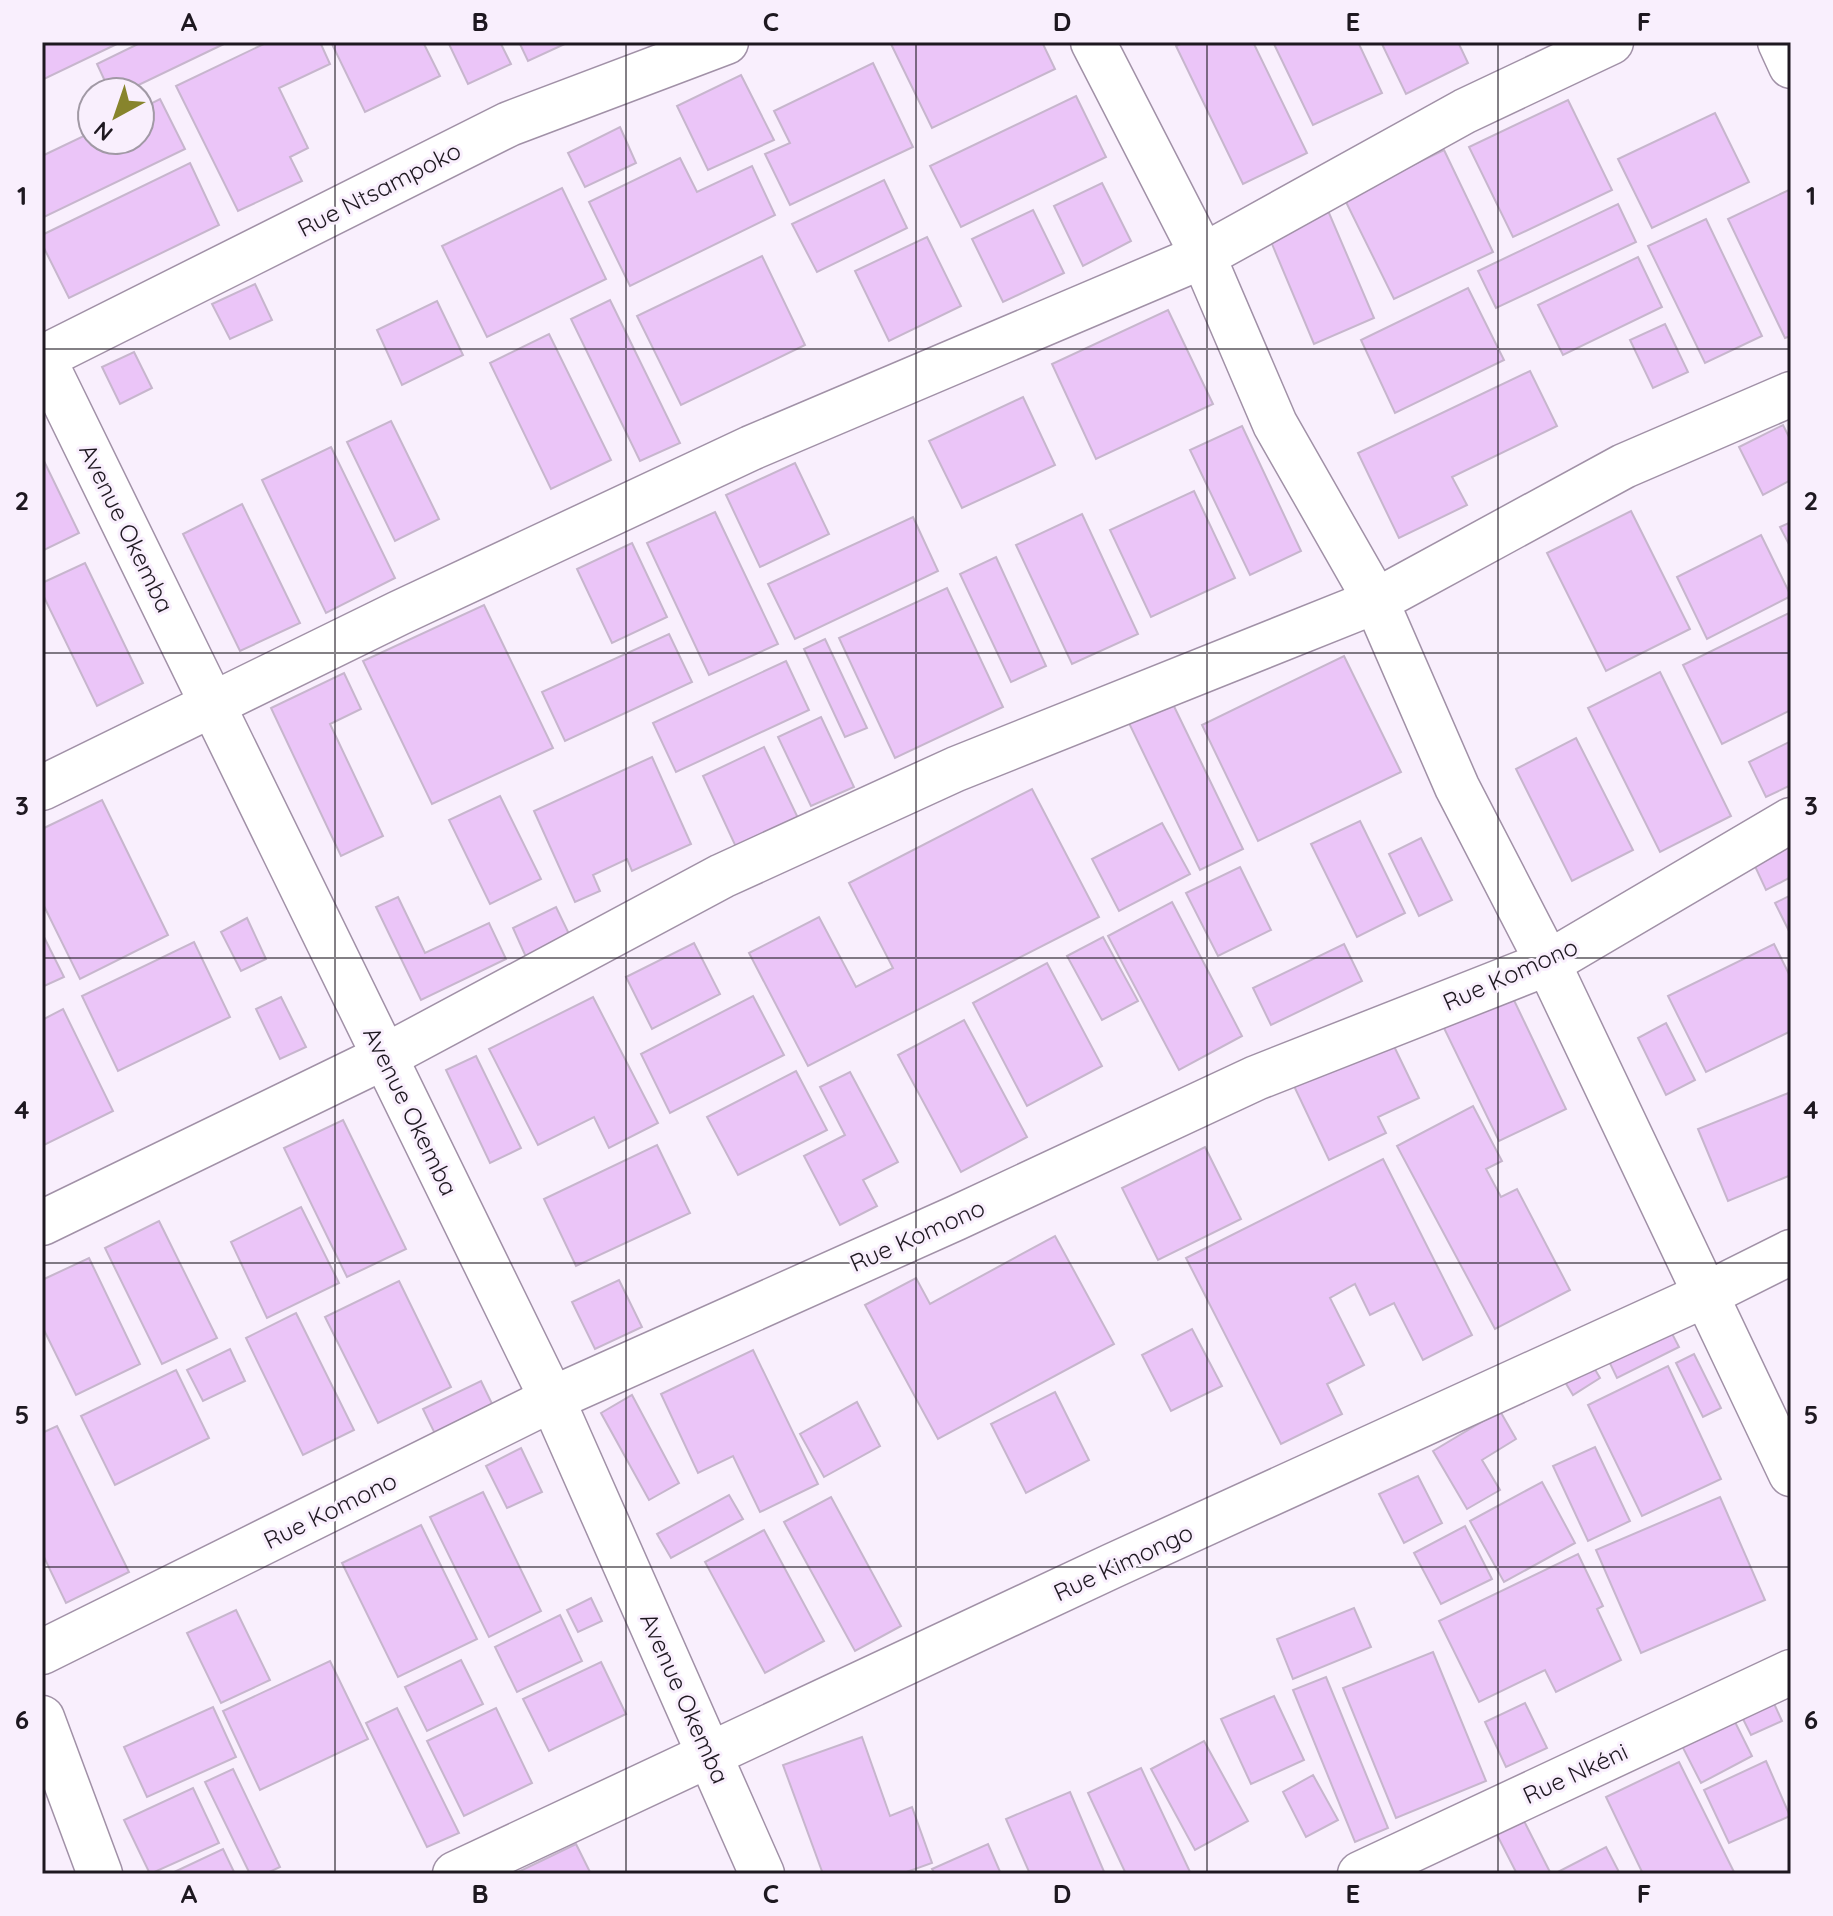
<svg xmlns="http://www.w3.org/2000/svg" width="1833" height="1916" font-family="Quicksand,sans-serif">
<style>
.building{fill:#ebc5f8;stroke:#c7b6cd;stroke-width:2}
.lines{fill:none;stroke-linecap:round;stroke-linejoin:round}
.minor-casing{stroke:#a191a7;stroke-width:47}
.minor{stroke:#fff;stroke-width:44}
.grid{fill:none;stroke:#1e1820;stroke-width:2;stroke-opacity:0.55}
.labels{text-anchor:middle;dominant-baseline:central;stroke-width:6;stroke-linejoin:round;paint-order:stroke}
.street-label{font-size:24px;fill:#1e1820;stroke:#f9effd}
.neatline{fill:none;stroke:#1e1820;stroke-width:3}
.grid-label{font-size:26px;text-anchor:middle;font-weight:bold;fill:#1e1820}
</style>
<rect width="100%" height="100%" fill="#f9effd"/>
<g class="building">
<polygon points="42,42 121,42 44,79"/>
<polygon points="142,42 228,42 124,92 110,92 97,64"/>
<polygon points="268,42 320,42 330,64 279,88 308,148 290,157 302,181 238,211 176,86"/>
<polygon points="331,42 423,42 440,76 365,112"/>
<polygon points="448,42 500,42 511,64 468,84"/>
<polygon points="519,42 569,42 528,61"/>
<polygon points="890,42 1042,42 1055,69 932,128"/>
<polygon points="1185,42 1253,42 1307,153 1243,184 1176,46"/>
<polygon points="1273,42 1358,42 1382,93 1313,125"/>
<polygon points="1381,42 1458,42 1468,63 1406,94"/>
<polygon points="873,63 913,147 790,205 765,154 790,143 774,111"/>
<polygon points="741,75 774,140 708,170 677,106"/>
<polygon points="1076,96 1106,157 961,227 930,166"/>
<polygon points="160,99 185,149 42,218 42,156 92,132 92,140 140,140 140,109"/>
<polygon points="1568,100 1612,190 1513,237 1469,147"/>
<polygon points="1715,113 1749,182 1652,228 1618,159"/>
<polygon points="620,127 636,163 585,187 568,153"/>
<polygon points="1444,150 1493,252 1394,299 1344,198"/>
<polygon points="680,158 697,192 752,166 775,215 630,286 589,202"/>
<polygon points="190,163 219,225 69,298 42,244 42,235"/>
<polygon points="884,180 907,228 817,272 792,224"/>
<polygon points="1102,183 1131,241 1083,266 1054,206"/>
<polygon points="562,188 606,279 487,337 442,246"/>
<polygon points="1791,189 1791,336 1785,338 1728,219"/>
<polygon points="1323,199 1374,318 1314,344 1264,225"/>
<polygon points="1618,204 1636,242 1496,308 1478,271"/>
<polygon points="1033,210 1064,273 1003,302 972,239"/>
<polygon points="1706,219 1762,336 1705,363 1648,246"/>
<polygon points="927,237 961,306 889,341 855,271"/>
<polygon points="762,256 805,345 681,405 637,316"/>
<polygon points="1638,257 1662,307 1563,355 1538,305"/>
<polygon points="255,284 272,320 230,339 212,304"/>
<polygon points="1468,288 1504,360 1395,413 1361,340"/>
<polygon points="610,300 680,443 640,461 571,319"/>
<polygon points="437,301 463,355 402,385 377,330"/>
<polygon points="1168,310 1213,404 1096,459 1052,364"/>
<polygon points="1665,324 1688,372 1653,388 1630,340"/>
<polygon points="549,334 611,460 551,489 490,363"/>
<polygon points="134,352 152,388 120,404 102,367"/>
<polygon points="1530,371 1557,426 1452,477 1467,505 1399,538 1358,453"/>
<polygon points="1023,397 1055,465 962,508 929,441"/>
<polygon points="391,421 439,519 395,541 347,442"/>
<polygon points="1783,425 1791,441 1791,480 1763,495 1739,447"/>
<polygon points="1242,426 1301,551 1250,575 1190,450"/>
<polygon points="331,447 395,578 326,613 262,480"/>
<polygon points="42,457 79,533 42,551"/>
<polygon points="795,463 829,534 760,567 726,495"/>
<polygon points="1194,491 1235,578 1151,617 1110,530"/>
<polygon points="242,504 300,623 240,651 183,534"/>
<polygon points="1631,511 1690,629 1606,671 1547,553"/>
<polygon points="715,512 778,644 709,675 647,543"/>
<polygon points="1082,514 1138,634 1072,664 1016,545"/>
<polygon points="913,517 938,571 795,639 768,584"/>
<polygon points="1791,522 1791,548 1780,527"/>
<polygon points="1761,535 1791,596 1707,639 1677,577"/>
<polygon points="632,543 667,617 612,643 577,569"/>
<polygon points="996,557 1046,666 1011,682 960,574"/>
<polygon points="85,563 143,683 97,706 42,593 42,583"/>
<polygon points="947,588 1003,707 895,758 839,638"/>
<polygon points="484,605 553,748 432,804 363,661"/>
<polygon points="1791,612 1791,710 1722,744 1683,665"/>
<polygon points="669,634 692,682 565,741 542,692"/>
<polygon points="825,639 867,728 845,737 804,649"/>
<polygon points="1344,656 1401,772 1258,841 1202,725"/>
<polygon points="786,661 809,710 676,772 653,723"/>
<polygon points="1660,672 1731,816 1660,852 1588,708"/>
<polygon points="344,673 361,709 330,724 383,836 341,856 271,708"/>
<polygon points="1170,698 1243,849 1200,870 1127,719"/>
<polygon points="821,717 854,787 811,806 778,737"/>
<polygon points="1576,738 1633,850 1572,881 1516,769"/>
<polygon points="1791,741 1791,785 1766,797 1749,762"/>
<polygon points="764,747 798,818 736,847 703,776"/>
<polygon points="652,757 691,844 632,871 627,859 593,875 600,891 575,902 534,811"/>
<polygon points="1032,789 1099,917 808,1066 749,953 819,917 856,987 893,968 849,883"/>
<polygon points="500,796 541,879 490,904 449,820"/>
<polygon points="102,800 168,935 80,979 42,902 42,829"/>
<polygon points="1360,821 1405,913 1357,937 1311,844"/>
<polygon points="1162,823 1190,874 1119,911 1092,859"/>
<polygon points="1421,838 1452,900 1419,916 1389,854"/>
<polygon points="1791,843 1791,877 1766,890 1753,862"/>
<polygon points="1240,867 1271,930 1218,956 1186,893"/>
<polygon points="1791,895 1791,935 1775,903"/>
<polygon points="398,897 425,953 489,923 506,959 421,1000 376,907"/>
<polygon points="1172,902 1242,1036 1179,1070 1108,936"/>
<polygon points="556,907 570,936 526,957 513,928"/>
<polygon points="247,918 266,959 241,971 221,932"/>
<polygon points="42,933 64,977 42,987"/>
<polygon points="1103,937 1138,1001 1102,1020 1067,956"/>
<polygon points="194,942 230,1017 118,1071 82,996"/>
<polygon points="694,943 720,994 652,1029 626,977"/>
<polygon points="1344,944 1362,981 1271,1025 1253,988"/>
<polygon points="1774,944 1791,978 1791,1031 1706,1072 1668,996"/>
<polygon points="1047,963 1102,1066 1027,1106 973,1003"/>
<polygon points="1511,994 1566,1109 1499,1141 1443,1026"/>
<polygon points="753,996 784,1055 670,1113 641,1054"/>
<polygon points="281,997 306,1047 280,1059 256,1009"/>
<polygon points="593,997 658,1123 609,1148 594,1117 538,1145 489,1049"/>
<polygon points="63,1009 113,1111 42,1146 42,1020"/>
<polygon points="964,1020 1027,1137 961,1172 898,1055"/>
<polygon points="1666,1023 1695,1080 1666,1095 1638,1038"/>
<polygon points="1391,1040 1419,1098 1378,1117 1386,1133 1329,1160 1294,1086"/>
<polygon points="476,1056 521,1148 490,1163 446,1070"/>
<polygon points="796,1071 827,1130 738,1175 707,1117"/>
<polygon points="850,1072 898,1162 863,1180 877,1206 840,1225 804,1156 845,1135 820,1087"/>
<polygon points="1791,1092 1791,1175 1728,1201 1698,1129"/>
<polygon points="1473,1106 1502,1161 1486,1169 1501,1197 1517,1189 1570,1290 1495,1329 1397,1146"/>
<polygon points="343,1120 406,1249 347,1277 284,1148"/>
<polygon points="657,1145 690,1213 576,1266 544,1199"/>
<polygon points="1205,1147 1241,1219 1158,1260 1122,1188"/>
<polygon points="1383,1159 1472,1335 1423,1360 1394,1303 1370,1315 1355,1284 1330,1298 1364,1365 1327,1384 1342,1414 1281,1444 1186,1258"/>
<polygon points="301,1207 339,1283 267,1318 231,1242"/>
<polygon points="159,1221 217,1338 162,1364 105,1248"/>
<polygon points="1055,1236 1114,1344 938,1439 865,1305 916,1278 930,1304"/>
<polygon points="89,1258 140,1364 76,1395 42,1326 42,1280"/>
<polygon points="619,1280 642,1327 595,1349 572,1302"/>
<polygon points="399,1281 451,1387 378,1423 325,1317"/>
<polygon points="296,1313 354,1430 303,1455 246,1338"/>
<polygon points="1666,1322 1679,1347 1617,1378 1605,1353"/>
<polygon points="1192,1329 1222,1386 1171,1411 1142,1355"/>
<polygon points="230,1349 245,1381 203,1401 187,1370"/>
<polygon points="753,1350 818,1484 760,1512 733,1456 698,1473 661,1394"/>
<polygon points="1694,1354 1721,1408 1703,1417 1676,1363"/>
<polygon points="1590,1361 1600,1378 1573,1395 1562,1377"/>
<polygon points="1668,1366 1721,1479 1642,1516 1588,1405"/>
<polygon points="176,1370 209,1438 115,1485 81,1416"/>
<polygon points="481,1381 496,1412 438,1440 423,1409"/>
<polygon points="1055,1392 1089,1460 1026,1493 991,1424"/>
<polygon points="632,1395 679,1483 649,1500 601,1413"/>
<polygon points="857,1402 880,1446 824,1477 800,1434"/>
<polygon points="1500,1411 1516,1439 1482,1460 1500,1490 1467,1509 1433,1451"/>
<polygon points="57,1426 129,1572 66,1603 42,1553 42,1433"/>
<polygon points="1595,1447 1630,1521 1588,1541 1553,1466"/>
<polygon points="521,1448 542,1492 507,1508 486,1466"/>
<polygon points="1418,1476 1442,1523 1404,1543 1379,1494"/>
<polygon points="1542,1482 1575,1543 1504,1582 1470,1521"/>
<polygon points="483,1492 541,1611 489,1637 430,1517"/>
<polygon points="729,1495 743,1519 671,1558 657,1534"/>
<polygon points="831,1497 901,1626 855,1651 784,1522"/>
<polygon points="1720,1497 1765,1600 1641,1653 1596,1550"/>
<polygon points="421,1525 477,1639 398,1677 342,1563"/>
<polygon points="1465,1526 1492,1579 1441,1604 1414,1553"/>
<polygon points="764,1530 824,1641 765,1673 705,1562"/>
<polygon points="1578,1554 1603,1606 1597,1609 1621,1660 1556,1692 1545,1670 1479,1702 1439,1621"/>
<polygon points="591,1598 602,1621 578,1632 567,1610"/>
<polygon points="1354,1608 1371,1647 1293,1679 1277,1639"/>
<polygon points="236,1610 270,1680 221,1703 187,1633"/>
<polygon points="560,1615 582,1661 517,1692 495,1647"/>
<polygon points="1433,1652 1486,1781 1396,1818 1343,1688"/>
<polygon points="461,1660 483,1704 427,1731 405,1687"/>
<polygon points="330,1661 368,1739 260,1790 223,1711"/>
<polygon points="601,1662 626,1714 549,1751 523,1699"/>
<polygon points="1326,1677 1388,1828 1355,1842 1293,1690"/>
<polygon points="1274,1696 1304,1760 1251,1784 1221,1719"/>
<polygon points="1771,1697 1782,1721 1751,1735 1739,1711"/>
<polygon points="1525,1703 1547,1748 1506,1767 1485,1722"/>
<polygon points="213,1707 236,1757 147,1797 124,1747"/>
<polygon points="397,1708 459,1833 427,1847 366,1723"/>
<polygon points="496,1708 532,1783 464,1816 427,1741"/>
<polygon points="1731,1714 1752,1756 1701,1783 1679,1740"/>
<polygon points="862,1737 890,1816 912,1807 932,1863 901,1874 823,1874 783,1765"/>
<polygon points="1204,1741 1248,1821 1195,1850 1151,1769"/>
<polygon points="1766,1761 1790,1816 1729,1843 1704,1790"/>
<polygon points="1679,1762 1735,1874 1643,1874 1606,1797"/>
<polygon points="1141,1768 1191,1874 1126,1874 1088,1793"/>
<polygon points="233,1769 280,1867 265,1874 250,1874 205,1782"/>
<polygon points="1313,1775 1338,1820 1306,1837 1283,1792"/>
<polygon points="193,1788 219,1843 150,1874 124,1820"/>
<polygon points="1070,1792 1105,1874 1030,1874 1006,1819"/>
<polygon points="1522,1817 1551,1874 1517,1874 1495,1831"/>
<polygon points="576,1844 591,1874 514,1874"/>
<polygon points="988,1844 1001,1874 935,1874 932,1869"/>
<polygon points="1606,1847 1620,1874 1554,1874"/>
<polygon points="223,1849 235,1874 170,1874"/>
</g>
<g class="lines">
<g class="minor-casing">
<g id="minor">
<polyline points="1093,42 1203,256 1275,424 1376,601 1457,787 1548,963 1791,1474"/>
<polyline points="1780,42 1791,66"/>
<polyline points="42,356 552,1399 762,1874"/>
<polyline points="42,358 509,124 726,42"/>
<polyline points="42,788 399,613 751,448 1203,256 1465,111 1611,42"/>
<polyline points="42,1223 384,1057 722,876 956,769 1376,601 1624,466 1791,394"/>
<polyline points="42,1652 552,1399 956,1218 1256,1078 1548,963 1791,820"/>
<polyline points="42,1718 100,1874"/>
<polyline points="455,1874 1112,1566 1705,1295 1791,1252"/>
<polyline points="1360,1874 1791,1672"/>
</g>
</g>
<use href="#minor" class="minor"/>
</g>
<path class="grid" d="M335 42V1874M626 42V1874M916 42V1874M1207 42V1874M1498 42V1874M42 349H1791M42 653H1791M42 958H1791M42 1263H1791M42 1567H1791"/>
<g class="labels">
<g class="street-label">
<text transform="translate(379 189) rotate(-27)">Rue Ntsampoko</text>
<text transform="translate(127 528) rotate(64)">Avenue Okemba</text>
<text transform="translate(1510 974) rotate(-24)">Rue Komono</text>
<text transform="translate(411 1111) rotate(64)">Avenue Okemba</text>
<text transform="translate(917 1235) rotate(-24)">Rue Komono</text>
<text transform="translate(330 1510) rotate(-26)">Rue Komono</text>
<text transform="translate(1123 1562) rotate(-25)">Rue Kimongo</text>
<text transform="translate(685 1698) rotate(66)">Avenue Okemba</text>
<text transform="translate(1575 1773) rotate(-25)">Rue Nkéni</text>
</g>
</g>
<rect width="1833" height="1916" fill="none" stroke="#f9effd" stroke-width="88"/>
<g transform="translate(116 116) rotate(220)"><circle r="38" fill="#f9effd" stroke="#a199a5" stroke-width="2"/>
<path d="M0-6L14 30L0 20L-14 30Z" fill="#87842c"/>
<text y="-12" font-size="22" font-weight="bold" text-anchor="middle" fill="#1e1820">N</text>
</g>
<rect x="44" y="44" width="1745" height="1828" class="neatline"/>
<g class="grid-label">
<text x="189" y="31">A</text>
<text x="480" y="31">B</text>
<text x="771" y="31">C</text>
<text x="1062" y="31">D</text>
<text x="1353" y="31">E</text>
<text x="1644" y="31">F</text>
<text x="22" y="205">1</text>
<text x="1811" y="205">1</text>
<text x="22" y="510">2</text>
<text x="1811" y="510">2</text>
<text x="22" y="815">3</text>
<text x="1811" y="815">3</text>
<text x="22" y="1119">4</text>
<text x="1811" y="1119">4</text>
<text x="22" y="1424">5</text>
<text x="1811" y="1424">5</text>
<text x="22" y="1729">6</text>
<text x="1811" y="1729">6</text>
<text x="189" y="1903">A</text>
<text x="480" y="1903">B</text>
<text x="771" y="1903">C</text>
<text x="1062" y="1903">D</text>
<text x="1353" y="1903">E</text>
<text x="1644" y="1903">F</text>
</g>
</svg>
